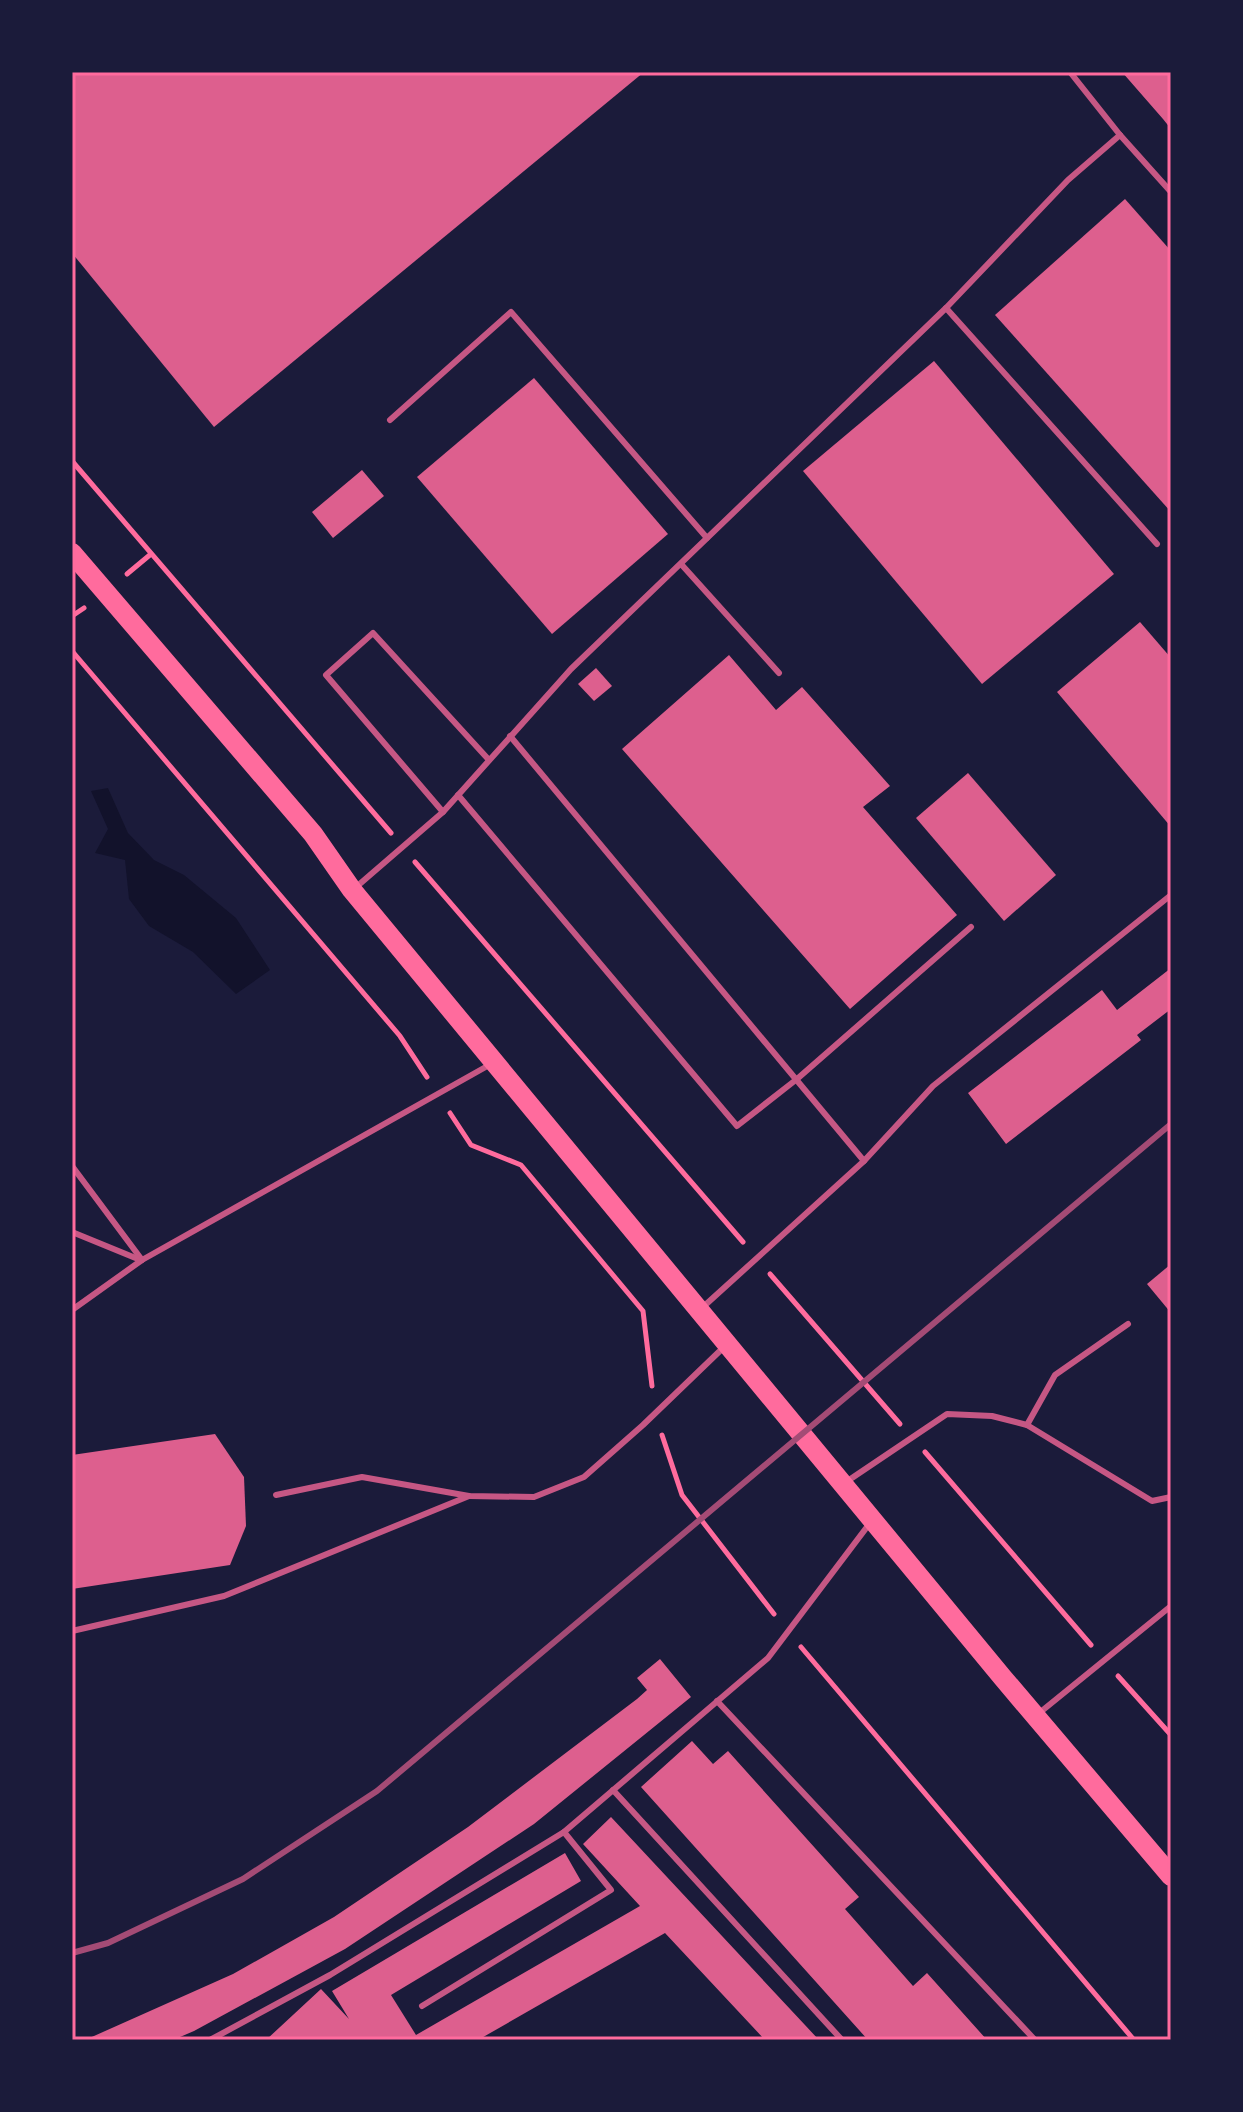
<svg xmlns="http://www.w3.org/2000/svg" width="1243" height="2112" font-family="'Noto Sans',sans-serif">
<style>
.water{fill:#12122b}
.building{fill:#dd5f8e}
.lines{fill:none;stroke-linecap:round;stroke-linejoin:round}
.path{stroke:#ff6b9d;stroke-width:5}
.service{stroke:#c65784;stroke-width:6}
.primary{stroke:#ff6b9d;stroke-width:20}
.rail{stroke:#a44b75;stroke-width:6}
.neatline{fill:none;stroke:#ff6b9d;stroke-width:3}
</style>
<rect width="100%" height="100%" fill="#1b1b3a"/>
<polygon class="water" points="108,788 128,833 154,860 184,875 236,918 270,970 236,994 193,952 149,926 129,899 125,860 95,853 108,829 91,791"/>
<g class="building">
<polygon points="72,72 644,72 214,427 72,253"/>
<polygon points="1122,72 1171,72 1171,129 1163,119"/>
<polygon points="1125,199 1171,251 1171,512 995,315"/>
<polygon points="934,361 1114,574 982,684 803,471"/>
<polygon points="534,378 668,534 552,634 417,477"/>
<polygon points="362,470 384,496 333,538 312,512"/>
<polygon points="1140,622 1171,658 1171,827 1057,692"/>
<polygon points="729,655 776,710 802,687 867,760 890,786 863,807 957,915 850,1009 622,749"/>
<polygon points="596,668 612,686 594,701 578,684"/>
<polygon points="968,773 1056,875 1004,921 916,818"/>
<polygon points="1171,968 1171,1009 1137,1035 1141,1040 1006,1144 968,1093 1102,990 1117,1010"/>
<polygon points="1171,1264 1171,1313 1147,1284"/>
<polygon points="215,1434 244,1477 246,1526 230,1565 72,1589 72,1455"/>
<polygon points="660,1659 691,1697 534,1824 345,1949 194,2031 173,2040 85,2040 233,1974 334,1917 468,1827 637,1699 647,1690 637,1678"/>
<polygon points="692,1741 713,1764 728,1751 859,1897 845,1909 913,1986 927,1973 987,2040 868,2040 641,1787"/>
<polygon points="611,1817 819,2040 765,2040 665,1933 478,2040 266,2040 321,1989 349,2019 332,1991 565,1853 581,1881 391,1995 416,2035 640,1906 583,1844"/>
</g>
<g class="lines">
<g class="path">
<polyline points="72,461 391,833"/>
<polyline points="127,574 151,554"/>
<polyline points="72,616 84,608"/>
<polyline points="72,651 400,1036 427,1077"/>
<polyline points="415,862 743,1242"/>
<polyline points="450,1113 471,1145 521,1165 643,1311 652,1386"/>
<polyline points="770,1274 900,1424"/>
<polyline points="662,1435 682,1495 774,1614"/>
<polyline points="925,1452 1091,1645"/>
<polyline points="801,1647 1134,2040"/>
<polyline points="1118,1676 1171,1735"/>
</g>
<g class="service">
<polyline points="1070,72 1120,135 1171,192"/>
<polyline points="946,308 1157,544"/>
<polyline points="390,420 511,312 707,538"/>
<polyline points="681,564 779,673"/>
<polyline points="510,736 864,1161"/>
<polyline points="458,795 737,1126 797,1079 971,927"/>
<polyline points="443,812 326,675 373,633 489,760"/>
<polyline points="355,888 443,812 571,669 946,308 1068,180 1120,135"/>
<polyline points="72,1166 142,1260"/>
<polyline points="72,1232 138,1259"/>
<polyline points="703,1307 864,1161 933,1086 1171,895"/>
<polyline points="72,1310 142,1260 491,1064"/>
<polyline points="1027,1425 1055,1375 1128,1324"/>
<polyline points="846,1482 947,1414 992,1416 1027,1425 1152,1501 1171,1497"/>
<polyline points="276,1495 362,1477 469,1496 534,1497 584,1477 643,1425 724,1347"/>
<polyline points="72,1631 224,1596 469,1496"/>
<polyline points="717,1701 1035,2040"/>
<polyline points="1038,1714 1171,1606"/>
<polyline points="613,1790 842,2040"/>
<polyline points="422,2006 611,1890 564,1832"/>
<polyline points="210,2040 330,1975 564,1832 768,1658 870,1523"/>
</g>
<polyline class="primary" points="72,553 313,834 352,890 1003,1678 1171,1876"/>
<polyline class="rail" points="72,1953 108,1943 243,1879 377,1791 1171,1124"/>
</g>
<rect width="1243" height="2112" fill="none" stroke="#1b1b3a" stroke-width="148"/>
<rect x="74" y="74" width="1095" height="1964" class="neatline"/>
</svg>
